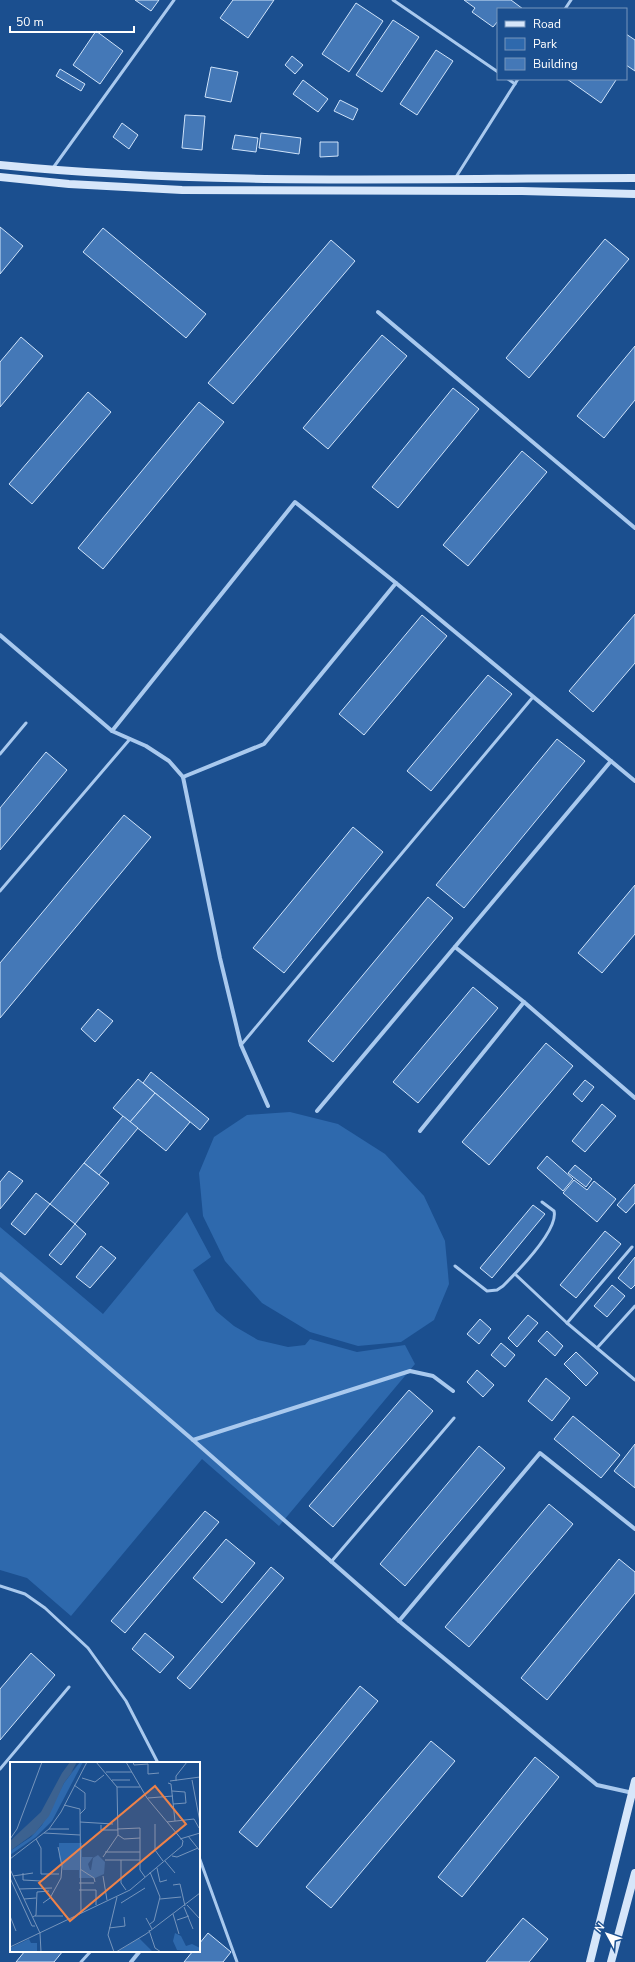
<svg xmlns="http://www.w3.org/2000/svg" width="635" height="1962" font-family="'Nunito Sans',sans-serif">
<style>
.green{fill:#2e69ad}
.building{fill:#4478b7;stroke:#cfe3fa}
.lines{fill:none;stroke-linecap:round;stroke-linejoin:round}
.lane{stroke:#a9c9ee;stroke-width:3}
.street{stroke:#a9c9ee;stroke-width:4}
.secondary{stroke:#d6e6fa;stroke-width:8}
.inset-road{fill:none;stroke:#7695bc;stroke-width:1}
.view{fill:#ee8249;fill-opacity:0.15;stroke:#ee8249;stroke-width:2}
.inset-edge{fill:none;stroke:#fff;stroke-width:2}
</style>
<rect width="100%" height="100%" fill="#1b4f8f"/>
<g class="green">
<polygon points="290,1112 338,1124 385,1154 424,1196 445,1241 449,1284 434,1320 401,1342 358,1346 310,1332 262,1303 225,1261 203,1216 199,1173 214,1137 247,1115"/>
<polygon points="187,1212 211,1257 193,1270 216,1311 234,1326 258,1340 288,1347 305,1345 310,1339 357,1352 405,1345 415,1364 279,1526 202,1459 71,1616 27,1578 0,1570 0,1227 103,1314"/>
</g>
<g class="building">
<polygon points="135,0 159,0 151,11"/>
<polygon points="233,0 274,0 248,38 220,18"/>
<polygon points="464,0 511,0 523,9 498,9 498,21 493,27 472,12 475,8"/>
<polygon points="356,3 383,21 349,72 322,54"/>
<polygon points="393,20 419,37 382,92 356,75"/>
<polygon points="96,31 123,51 100,84 73,65"/>
<polygon points="626,34 635,40 635,71 626,65"/>
<polygon points="436,50 453,61 417,115 400,104"/>
<polygon points="292,56 303,65 295,74 285,65"/>
<polygon points="211,67 238,72 231,102 205,97"/>
<polygon points="60,69 85,84 81,91 56,76"/>
<polygon points="567,79 614,79 616,80 601,103"/>
<polygon points="303,80 328,99 318,112 293,94"/>
<polygon points="340,100 358,109 353,120 334,111"/>
<polygon points="185,115 205,116 202,150 182,148"/>
<polygon points="122,123 138,135 129,149 113,137"/>
<polygon points="261,133 301,138 299,154 259,148"/>
<polygon points="235,135 258,138 256,152 232,149"/>
<polygon points="320,142 338,142 338,156 320,157"/>
<polygon points="0,227 23,246 0,274"/>
<polygon points="103,228 206,314 186,338 83,252"/>
<polygon points="605,239 629,259 529,378 506,358"/>
<polygon points="331,240 355,261 233,404 208,383"/>
<polygon points="382,335 407,356 328,449 303,428"/>
<polygon points="21,337 43,356 0,407 0,362"/>
<polygon points="635,346 635,400 604,438 577,416"/>
<polygon points="453,388 479,409 398,508 372,487"/>
<polygon points="88,392 111,412 32,504 9,484"/>
<polygon points="199,402 224,422 103,569 78,548"/>
<polygon points="522,451 547,472 468,566 443,545"/>
<polygon points="635,614 635,663 593,712 569,691"/>
<polygon points="422,615 447,636 364,735 339,714"/>
<polygon points="488,675 512,694 431,791 407,771"/>
<polygon points="557,739 585,761 464,908 436,885"/>
<polygon points="46,752 67,770 0,850 0,808"/>
<polygon points="124,815 151,837 0,1018 0,963"/>
<polygon points="353,827 383,852 284,973 253,948"/>
<polygon points="635,885 635,934 602,973 578,953"/>
<polygon points="428,897 453,918 333,1062 308,1041"/>
<polygon points="473,987 498,1008 418,1103 393,1082"/>
<polygon points="98,1009 113,1021 95,1042 81,1029"/>
<polygon points="546,1043 573,1066 489,1165 462,1142"/>
<polygon points="151,1072 209,1119 200,1130 143,1083"/>
<polygon points="138,1079 155,1093 130,1122 113,1108"/>
<polygon points="585,1080 594,1087 582,1102 573,1094"/>
<polygon points="155,1093 190,1122 166,1151 130,1122"/>
<polygon points="602,1104 616,1116 585,1152 572,1141"/>
<polygon points="123,1116 138,1128 99,1175 84,1163"/>
<polygon points="547,1156 573,1179 563,1191 537,1168"/>
<polygon points="84,1163 109,1183 75,1224 50,1204"/>
<polygon points="575,1165 592,1179 586,1187 568,1173"/>
<polygon points="9,1171 23,1181 0,1209 0,1182"/>
<polygon points="574,1180 587,1190 594,1181 616,1199 597,1222 563,1193"/>
<polygon points="635,1184 635,1203 626,1213 617,1205"/>
<polygon points="36,1193 50,1204 25,1235 11,1224"/>
<polygon points="533,1205 545,1214 492,1278 480,1268"/>
<polygon points="75,1224 86,1234 61,1265 49,1255"/>
<polygon points="605,1231 621,1244 576,1298 560,1285"/>
<polygon points="101,1246 116,1258 90,1288 76,1277"/>
<polygon points="635,1257 635,1285 631,1289 618,1278"/>
<polygon points="612,1285 625,1296 607,1317 594,1306"/>
<polygon points="528,1315 538,1323 517,1347 508,1338"/>
<polygon points="480,1319 491,1329 479,1344 467,1334"/>
<polygon points="547,1331 563,1346 555,1356 538,1341"/>
<polygon points="501,1343 515,1355 505,1367 491,1355"/>
<polygon points="576,1352 598,1373 586,1386 564,1364"/>
<polygon points="477,1370 494,1385 483,1397 467,1382"/>
<polygon points="546,1378 570,1398 552,1421 528,1401"/>
<polygon points="409,1390 433,1411 333,1527 309,1506"/>
<polygon points="573,1416 620,1455 601,1478 554,1439"/>
<polygon points="635,1444 635,1488 614,1471"/>
<polygon points="479,1446 505,1468 405,1586 380,1564"/>
<polygon points="549,1504 573,1524 469,1647 445,1627"/>
<polygon points="205,1511 219,1522 125,1633 111,1621"/>
<polygon points="226,1539 255,1563 222,1603 193,1578"/>
<polygon points="619,1559 635,1572 635,1593 547,1700 521,1678"/>
<polygon points="271,1567 284,1578 190,1689 177,1678"/>
<polygon points="145,1633 174,1657 160,1673 132,1649"/>
<polygon points="31,1653 55,1675 0,1740 0,1689"/>
<polygon points="360,1686 378,1701 257,1847 239,1832"/>
<polygon points="431,1741 455,1761 331,1908 306,1887"/>
<polygon points="535,1757 559,1777 462,1897 438,1877"/>
<polygon points="523,1918 548,1939 529,1962 486,1962"/>
<polygon points="208,1933 231,1952 223,1962 184,1962 193,1951 199,1951 199,1944"/>
<polygon points="25,1951 63,1951 54,1962 16,1962"/>
</g>
<g class="lines">
<g class="lane">
<polyline points="393,0 498,72"/>
<polyline points="565,9 571,0"/>
<polyline points="508,79 515,84"/>
<polyline points="53,168 174,0"/>
<polyline points="456,177 518,79"/>
<polyline points="0,754 26,723"/>
<polyline points="0,891 130,739"/>
<polyline points="241,1045 533,697"/>
<path d="M455 1266 487 1291 497 1290 503 1286C516 1273 559 1230 554 1211L542 1202"/>
<polyline points="515,1274 567,1323 635,1380"/>
<polyline points="567,1323 632,1247"/>
<polyline points="597,1348 635,1306"/>
<polyline points="331,1562 454,1418"/>
<polyline points="0,1586 25,1594 45,1608 88,1648 126,1701 158,1763"/>
<polyline points="0,1769 69,1687"/>
<polyline points="199,1857 237,1962"/>
<polyline points="81,1962 91,1951"/>
</g>
<g class="street">
<polyline points="378,312 635,528"/>
<polyline points="0,635 112,731 146,746 169,761 183,777 220,958 241,1045 268,1106"/>
<polyline points="112,731 295,502 396,583 635,781"/>
<polyline points="183,777 264,744 396,583"/>
<polyline points="455,947 524,1002 635,1098"/>
<polyline points="317,1111 611,761"/>
<polyline points="420,1131 524,1002"/>
<polyline points="0,1274 193,1440 399,1621 597,1785 633,1793"/>
<polyline points="193,1440 410,1371 433,1376 453,1391"/>
<polyline points="399,1621 540,1453 635,1529"/>
<polyline points="131,1962 140,1951"/>
</g>
<g class="secondary">
<path d="M0 165C211 186 423 178 635 178"/>
<polyline points="0,177 69,184 182,190 522,191 635,194"/>
<polyline points="590,1962 635,1781"/>
<polyline points="611,1962 635,1873"/>
</g>
</g>
<g transform="translate(10 1762)">
<rect width="190" height="190" fill="#1b4f8f"/>
<path d="M70 0H73L42 59 26 75 0 93V89L21 75 32 63 54 21ZM49 81H72V95H83L78 102 80 108H81L83 96 88 93 95 100 94 112 85 116H69V108H53L49 95ZM165 171 171 174 176 184 182 182 190 186V190L167 188 163 179ZM129 176 143 190H107ZM19 177 21 181H27V190H0V186Z" fill="#2e69ad"/>
<path d="M60 0H67L61 11 70 0 54 21 39 54 25 71 0 89V79L31 50 52 11Z" fill="#3c6290"/>
<path class="inset-road" d="M86 0 107 25 108 73 93 95M123 0 124 3 138 2V12L149 11M96 10H122M72 16 85 20 94 13M102 18H120M182 18 190 60M160 19 190 15M166 19V14L177 0M158 21 161 22 165 59M64 23 75 31V47L70 52M107 25H130M162 29 175 30 176 41 163 42M138 36 163 34M54 43 70 47 71 151M70 60 103 62M157 60 184 57 189 66M145 62V88L153 99M91 63V68H108M39 67H59M107 67 130 66V108L135 115M34 71 70 73M108 73 114 77 130 76M178 74 190 89M0 77 7 67 32 0M26 77 31 86V112H49M170 77 190 71M95 90H130M162 94 167 95 188 86M0 97 39 67 51 50 77 0M95 98H130M111 98V121L116 128M155 99 165 111M147 106 150 120 157 118M0 107 30 171 31 190M70 107 84 116 85 120M13 111V118L31 119M3 114 23 111M93 114 97 138M0 116 22 164H25M69 121H84M163 123 170 122 175 144M9 127 42 126M69 128H86V143M14 137 26 136M150 137 171 135M33 141 40 136 51 116 52 104 48 85M111 141 135 126M177 143 190 157M174 145 183 167M163 152 169 172M0 154 6 169M25 154H53M23 155 26 153 27 130 39 129M136 156 142 167M167 158 179 154M140 162 144 159 150 135 140 110M99 166 115 164 114 155M139 168 145 186 151 190M0 185 120 128 172 84 173 79 137 36 116 0M104 190 98 173 107 135M106 190 136 172 190 131"/>
<path class="view" d="M145 24 176 62 60 159 29 121Z"/>
<rect width="190" height="190" class="inset-edge"/>
</g>
<rect x="497" y="8" width="130" height="72" fill="#1b4f8f" stroke="#7695bc"/>
<rect x="505" y="21" width="20" height="6" fill="#d6e6fa" stroke="#7695bc"/>
<text x="533" y="28" font-size="12" fill="#ffffff">Road</text>
<rect x="505" y="38" width="20" height="12" fill="#2e69ad" stroke="#7695bc"/>
<text x="533" y="48" font-size="12" fill="#ffffff">Park</text>
<rect x="505" y="58" width="20" height="12" fill="#4478b7" stroke="#7695bc"/>
<text x="533" y="68" font-size="12" fill="#ffffff">Building</text>
<g transform="translate(607 1934) rotate(310)" stroke="#1b4f8f" stroke-width="3" paint-order="stroke">
<path d="M0-3L7 15L0 10L-7 15Z" fill="#ffffff"/>
<text y="-6" font-size="11" font-weight="bold" text-anchor="middle" fill="#ffffff">N</text>
</g>
<path d="M10 26v6h124v-6" fill="none" stroke="#ffffff" stroke-width="2"/>
<text x="16" y="26" font-size="12" fill="#ffffff" stroke="#1b4f8f" stroke-width="3" paint-order="stroke">50 m</text>
</svg>
